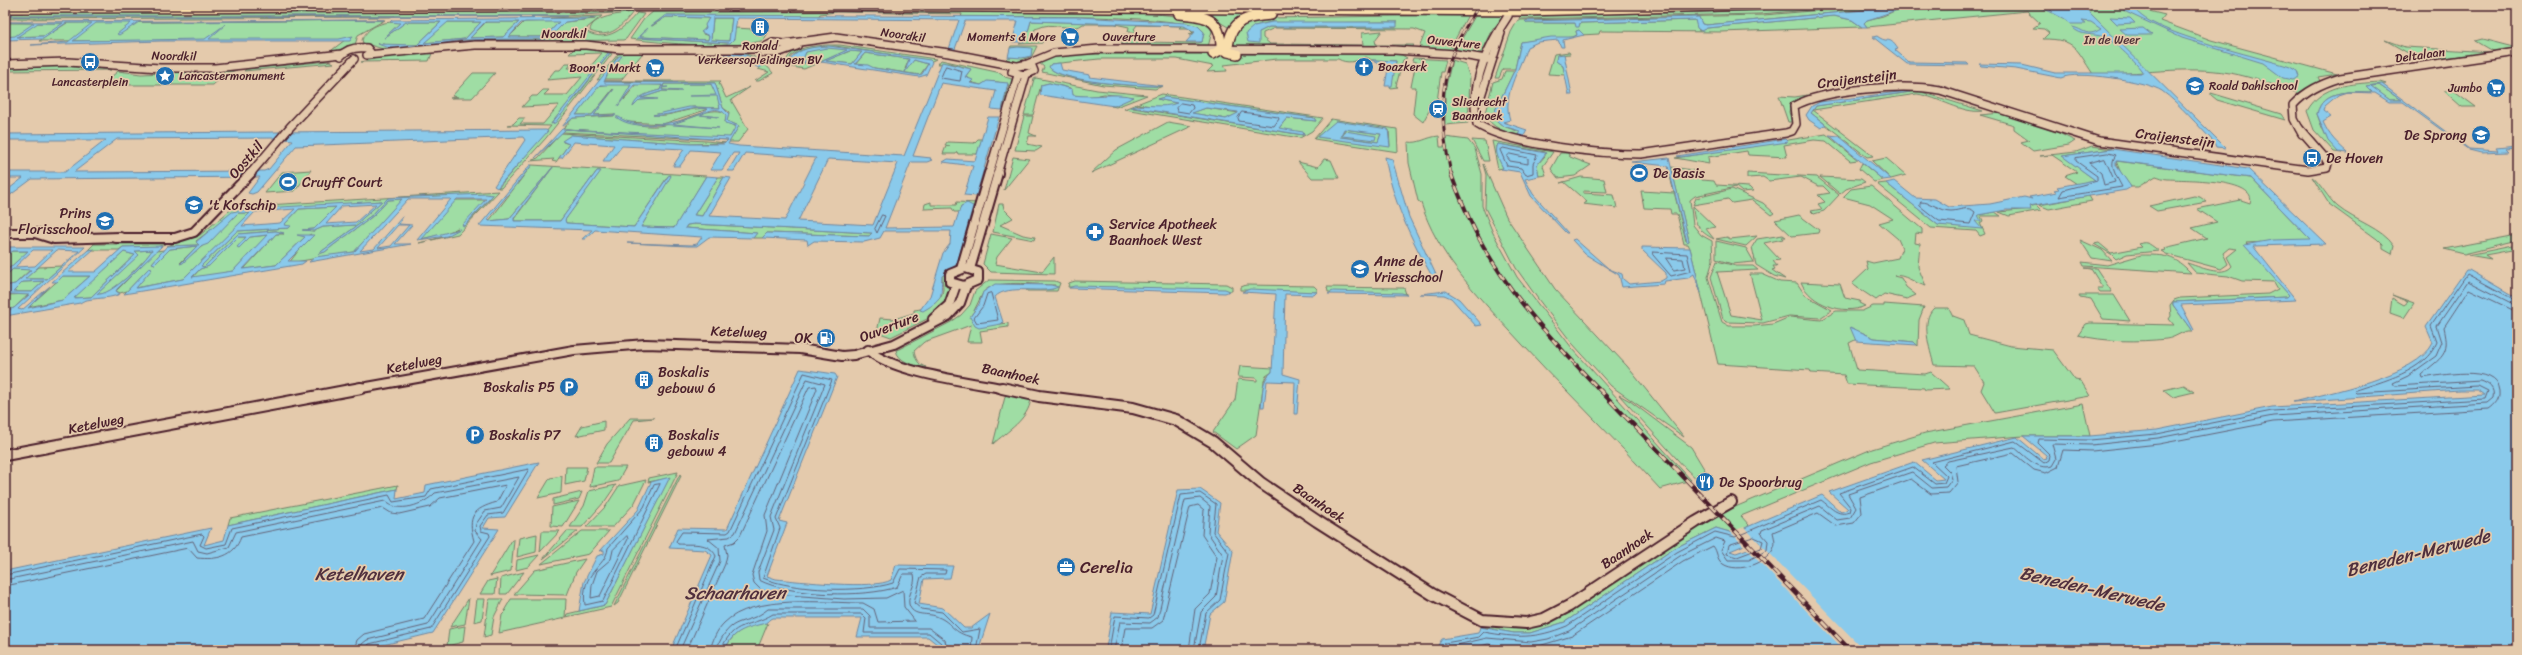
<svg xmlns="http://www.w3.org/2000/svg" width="2522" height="655" font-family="Sriracha,sans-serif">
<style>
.green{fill:#9fdda4;stroke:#747e68;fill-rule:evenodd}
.water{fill:#8acaeb;stroke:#70869e;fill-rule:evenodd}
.pier{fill:#e4caac}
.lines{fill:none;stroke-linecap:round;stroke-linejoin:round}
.shore{stroke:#646378;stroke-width:1}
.secondary-tunnel{stroke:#c5a892;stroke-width:7;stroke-dasharray:7 3.5;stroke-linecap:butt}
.secondary-far2-casing{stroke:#4a1f2b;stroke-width:10}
.secondary-far1-casing{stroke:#4a1f2b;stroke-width:12}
.secondary-casing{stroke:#4a1f2b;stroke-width:14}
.highway-casing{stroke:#4a1f2b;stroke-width:12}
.secondary-far2{stroke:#e4caac;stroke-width:7}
.secondary-far1{stroke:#e4caac;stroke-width:8}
.secondary{stroke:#e4caac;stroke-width:10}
.highway{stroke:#f9deab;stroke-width:9}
.rail-far2-casing{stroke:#4a1f2b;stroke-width:3}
.rail-far1-casing{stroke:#4a1f2b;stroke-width:4}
.rail-casing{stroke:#4a1f2b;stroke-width:4.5}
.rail-far2{stroke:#e4caac;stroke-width:2;stroke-dasharray:6;stroke-linecap:butt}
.rail-far1{stroke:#e4caac;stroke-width:2.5;stroke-dasharray:7;stroke-linecap:butt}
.rail{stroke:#e4caac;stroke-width:3;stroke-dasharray:9;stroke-linecap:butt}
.labels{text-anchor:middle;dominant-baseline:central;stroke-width:3.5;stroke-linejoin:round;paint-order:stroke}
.far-street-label{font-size:12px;fill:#4a1f2b;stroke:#e4caac}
.far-poi-label{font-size:12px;fill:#4a1f2b;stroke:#e4caac;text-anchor:start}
.far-park-label{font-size:12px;fill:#523237;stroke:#e4caac}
.street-label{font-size:14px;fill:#4a1f2b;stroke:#e4caac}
.poi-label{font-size:14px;fill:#4a1f2b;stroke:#e4caac;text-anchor:start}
.near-poi-label{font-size:17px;fill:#4a1f2b;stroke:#e4caac;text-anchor:start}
.near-water-label{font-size:18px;font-style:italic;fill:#50303e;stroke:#e4caac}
</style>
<rect width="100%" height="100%" fill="#e4caac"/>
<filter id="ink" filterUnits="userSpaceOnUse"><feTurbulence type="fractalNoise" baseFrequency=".025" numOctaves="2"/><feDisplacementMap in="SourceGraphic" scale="8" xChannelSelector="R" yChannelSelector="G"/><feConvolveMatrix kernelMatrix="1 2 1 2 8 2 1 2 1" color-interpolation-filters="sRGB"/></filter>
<g filter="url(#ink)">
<g class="green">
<polygon points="1831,5 1873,5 1760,14 1519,19 1520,16 1708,12"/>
<polygon points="1883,5 1917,5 1706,25 1702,24 1699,18 1526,21 1527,23 1575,23 1579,26 1580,23 1696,20 1699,31 1706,28 1834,16 1852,20 1862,27 1721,32 1600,31 1599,34 1581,35 1579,30 1576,31 1577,35 1573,37 1521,42 1515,69 1503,69 1499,78 1495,78 1511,32 1518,20 1764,15"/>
<path d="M1941 5H2155L2149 11 2165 15 2160 21 2211 40 2337 74 2318 77 2320 81 2298 93C2275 86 2253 77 2230 73 2185 65 2138 75 2093 74 2076 49 2076 39 2043 39L2049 33 2044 29 2033 28 2040 23 2027 11 1867 27 1864 23 1867 20 1883 16 1899 9Z"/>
<path d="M527 8 1102 13C1123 13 1203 11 1212 31L1208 47 1124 46 1122 44V41H1126V43L1129 41 1128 36 1123 35H1135L1141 42 1198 43 1202 42 1204 32C1193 12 992 17 961 17L962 14 836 12 820 14 818 17 666 15 652 26 666 17 709 18 703 34 709 36 708 40 639 37 647 29 637 38 728 43 734 35 735 28 769 30 764 40C738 50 659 43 630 39L644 19 653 12 725 11 667 10 564 16H5V10Z"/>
<path d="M1120 10 1321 13C1292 14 1254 10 1228 27L1216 20 1194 14Z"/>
<path d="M633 12C622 26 610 40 590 31 590 16 622 14 633 12Z"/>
<path d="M637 13 644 14 626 39 623 40 472 42 399 49H383L363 43 362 40C368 25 387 20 400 23L384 38 406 22H441L417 45 393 46 378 43C399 56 452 40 478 40 500 39 522 39 545 39L551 36 565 22 595 19 497 20 602 16 587 28V32C608 43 624 28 637 13Z"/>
<path d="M1468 15 1451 47H1457L1475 16H1504L1493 29 1482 52 1477 54 1419 48 1425 33 1414 29 1275 28 1263 33V38L1270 44 1363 45 1362 33 1382 31 1375 40 1376 45H1414L1411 48 1238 46 1233 44V37L1244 23 1265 18ZM1272 22 1285 23 1397 22 1396 27H1269L1259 32 1254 26Z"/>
<polygon points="395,16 390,17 5,19 5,17"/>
<polygon points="713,18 732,18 729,41 711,40"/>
<polygon points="385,20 358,35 355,45 328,53 345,40 39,41 67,23"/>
<path d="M1031 21 1180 25 1189 27 1195 34H1189L1193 33 1188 28H1179L1181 26 1137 25 1134 29 1137 32H1128L1129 27 1115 24H1083C1075 32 1054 23 1044 26 1041 27 1039 28 1035 29L1032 38 1043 39 1042 43 1019 44 1025 41Z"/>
<polygon points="446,22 481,22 465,39 424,43"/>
<polygon points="486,22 519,22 503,37 470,38"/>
<polygon points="524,22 556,21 559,22 545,37 509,37"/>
<polygon points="5,23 65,23 44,36 5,37"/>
<polygon points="2482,39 2517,48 2492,51 2475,41"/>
<polygon points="2385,40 2405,47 2491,52 2422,61"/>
<path d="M828 45H840L936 59 932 61 835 46 802 50 791 56 789 65 815 62 802 61 806 52C818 47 835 46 848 50L804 69 786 66C784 47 815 46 828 45Z"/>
<polygon points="1011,46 1037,46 1032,56 1017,62 1006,59 1008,57 1029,57 1032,49 1010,48"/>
<polygon points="575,48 594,49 609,53 551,124 577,96 610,53 612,54 546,138 501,188 498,188 551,126 507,125 513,124 519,118 525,118 520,124 543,124 559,105 522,107 532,96 537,96 543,90 549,90 544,95 567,95 582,77 547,80 555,70 560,70 566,63 572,63 568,68 589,68 602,53 569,54"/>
<polygon points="433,51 429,61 361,62 385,56"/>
<polygon points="850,51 862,52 852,64 825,61"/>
<polygon points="648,52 642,54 622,79 604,79 620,58 618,56 602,79 597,80 618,54"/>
<path d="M717 52C743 52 756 52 773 73L759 81H755L769 72 758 69 764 65C746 50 726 54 705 54Z"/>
<polygon points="1569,52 1570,54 1557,55 1556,61 1563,66 1565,75 1548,74 1554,54"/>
<polygon points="865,53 909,59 905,69 914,60 928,64 920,75 855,65"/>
<path d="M1076 54H1393L1402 55 1407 58 1403 60 1396 86 1398 87 1390 88 1396 61 1372 60 1366 57C1356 62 1347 64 1338 59H1277L1224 65 1227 71 1207 72 1213 66 1177 59H1099L1051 64 1049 67C1058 82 1143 87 1163 86L1155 89 1103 85 1042 72 1044 67 1039 63 1057 56Z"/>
<polygon points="1413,58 1446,60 1443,72 1441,72 1436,109 1430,109 1423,122 1413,114 1416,87 1411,87 1416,62 1412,61"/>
<path d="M941 60 1001 73 1005 77 1015 80 1007 109 1002 110 1009 85C1000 82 989 79 981 85L970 82 972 80 965 77 971 69 950 63 938 64Z"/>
<polygon points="1452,60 1465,64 1470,78 1468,123 1445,125 1445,90"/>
<polygon points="330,61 334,63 244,71 246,69"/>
<polygon points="65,66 111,70 5,71 5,68"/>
<polygon points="237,70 225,74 213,85 102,85 118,71 141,74"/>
<path d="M1505 71H1514L1492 117 1503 126 1520 132 1519 135 1523 137C1510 134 1489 128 1485 113L1493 82 1502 79Z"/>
<polygon points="473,73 495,73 472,98 450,98 458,97 452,96"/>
<polygon points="1036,78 1097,90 1147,95 1116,107 1111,106 1134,97 1104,94 1089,97 1072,95 1070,88 1049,83 1041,85 1033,115 1024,115 1034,79"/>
<polygon points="603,81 721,81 719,83 726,98 750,87 731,100 748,129 738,142 729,142 739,126 727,121 729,112 723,108 715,83"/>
<path d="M2380 82 2386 84 2366 86 2372 92C2352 92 2323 88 2317 114 2322 128 2329 148 2343 153L2334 152 2314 130 2307 111C2322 84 2352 84 2380 82Z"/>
<path d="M608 84H631L624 100 636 84 662 85 660 90C649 93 637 96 633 107L640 100 654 99 641 98 663 91H678L662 90 664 84H711L717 93 720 108 693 107 653 115C671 118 689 106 708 109L663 124 628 122 617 117C629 125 650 128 665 125 680 123 717 102 727 115L725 122 737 127 729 138 563 129 573 118 614 116V114L594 115 613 89 592 115H576L598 86Z"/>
<polygon points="2379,85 2401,100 2390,100 2370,86"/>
<polygon points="2453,90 2476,107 2462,107 2444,91"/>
<path d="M1918 91 1983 111C1962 114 1939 97 1917 94L1813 110 1873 156 1867 157 1811 113 1816 106Z"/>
<path d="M1825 92C1813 99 1792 94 1789 112L1792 122H1788L1779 96 1795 97Z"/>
<polygon points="2211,93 2281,114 2285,120 2217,100 2211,95"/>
<path d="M1162 94 1323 118 1312 131 1300 138 1124 109ZM1165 97 1314 118 1316 121 1287 118 1279 128 1303 135 1133 108 1138 104 1164 108 1177 103 1157 99Z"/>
<polygon points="1206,108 1239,113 1226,119 1191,113"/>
<polygon points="2001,113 2057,132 2075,141 2069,145 2033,151 2021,142 2029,140 2014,129 2014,125 1980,115"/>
<polygon points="1024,116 1033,116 1029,133 1036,136 1029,136 1027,144 1042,147 1036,151 1015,150"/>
<path d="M1331 119 1397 129 1398 152 1314 139ZM1331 126 1389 130 1390 146 1318 137Z"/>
<polygon points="1168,122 1192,126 1091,173 1116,150"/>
<polygon points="566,129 717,138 728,140 562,132"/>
<polygon points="1345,129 1381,134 1378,142 1340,137"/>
<polygon points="561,133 706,141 725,143 690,144 571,135 563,142 569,144 556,162 552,161 554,159 530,161 538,158"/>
<polygon points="1826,134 1858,160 1850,161 1826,141 1814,140 1784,145 1787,157 1748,155 1747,151 1708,157 1709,164 1675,158"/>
<path d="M1439 136 1440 147H1447L1445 137 1468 140 1475 149 1482 174V206L1493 233 1517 277 1572 348 1691 480 1660 489C1612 435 1559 385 1510 331 1475 293 1437 254 1421 203L1418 201 1409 163 1408 142C1420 144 1426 137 1439 136Z"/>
<polygon points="978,139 982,139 977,154 958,154 957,152 956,154 943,154 946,146 950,146 945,145 947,142 974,143"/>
<polygon points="1472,140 1485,141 1489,161 1483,161"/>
<polygon points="1492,141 1553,152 1543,166 1546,175 1539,176 1537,165 1545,156 1545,152 1498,144 1496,148 1503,168 1498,169"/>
<polygon points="2092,146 2112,149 2063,156 2095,180 2077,184 2065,176 2077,172 2052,155 2040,156 2076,152"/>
<polygon points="1560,153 1568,153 1570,157 1591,165 1575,176 1558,178 1551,169"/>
<polygon points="1013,157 1029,159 1004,190"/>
<polygon points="1886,158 1906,175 1891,179 1872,161"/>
<polygon points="1324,159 1331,160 1339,178 1312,178 1298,162 1318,167"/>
<path d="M2116 161 2251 178 2311 240 2246 243 2289 295 2287 297 2173 302V305L2192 331C2182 330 2176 338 2166 339 2140 342 2103 342 2078 335L2086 324 2090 323 2174 325 2169 319 2171 316 2170 305 2174 300 2180 298 2268 294 2278 289 2274 282 2242 281 2228 276 2196 273 2187 263C2198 266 2223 278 2232 266L2227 257 2237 249 2229 248 2223 253 2228 264 2221 269 2166 254 2161 251 2165 250 2164 248 2207 238 2192 228 2217 222 2197 209 2240 200 2238 199 2250 203C2259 178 2180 180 2168 179 2163 179 2160 177 2156 176L2138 187H2131L2122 176Z"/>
<polygon points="1862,163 1883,180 1874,182 1859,169"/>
<polygon points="1483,164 1507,218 1555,289 1627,366 1684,437 1611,386 1572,343 1538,299 1516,268 1485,208 1486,175"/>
<polygon points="532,165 706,176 675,227 672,228 641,227 671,175 668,176 634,227 566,223 565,220 600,171 597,171 560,221 514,221 514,219 553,167 509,219 489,221"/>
<polygon points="1671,167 1692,170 1697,174 1701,175 1702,180 1714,181 1716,185 1749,187 1753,191 1742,192 1736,187 1695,196 1690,200 1693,225 1701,235 1712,241 1713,260 1708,277 1722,322 1729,326 1754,326 1773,324 1790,317 1821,320 1836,311 1862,311 1873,306 1884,306 1884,304 1924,307 1919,320 1918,346 1914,342 1874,338 1861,332 1855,340 1849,343 1857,370 1925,374 1931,372 1950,389 1925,390 1924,388 1847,384 1844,375 1811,373 1810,370 1718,364 1690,248 1688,244 1684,244 1677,214 1671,214 1670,209 1644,208 1641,191 1674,193 1669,171 1686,241 1689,241"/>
<polygon points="311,170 295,191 265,193 282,172"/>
<polygon points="1747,173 1817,177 1839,195 1824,211 1814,214 1811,211 1822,209 1818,204 1825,202 1818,195 1830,193 1823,186 1818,186 1801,177 1769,181 1763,177 1747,178"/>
<polygon points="718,177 724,177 702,216 694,215"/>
<polygon points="1581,177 1604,179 1607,192 1583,191 1583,193 1614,195 1617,208 1583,204 1587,202 1564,182 1560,183"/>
<polygon points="1820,177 1861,179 1865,182 1846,189 1840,194"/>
<path d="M2312 177C2318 180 2329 200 2338 207 2355 221 2382 228 2394 246L2392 254 2383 249V245L2377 239 2329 204Z"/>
<polygon points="1886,183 1938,225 1977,225 1975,221 1978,215 1995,212 2001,216 1981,216 1983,221 1980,223 1985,234 1980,236 1976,231 1931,228 1877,184"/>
<path d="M1871 186 1922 229V234L1916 233 1915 243 1920 244 1918 267 1926 286C1916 284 1903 273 1894 276L1901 278 1906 287 1916 295 1907 299 1884 294 1876 300 1852 284 1868 269 1866 261 1873 263 1898 258 1902 248 1898 239 1879 223 1893 219 1870 204 1843 197 1851 189Z"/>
<polygon points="1732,189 1763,203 1774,213 1771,215 1752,200 1732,203 1728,199 1693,205 1696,198"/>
<path d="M499 191 458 234 419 243 447 236 458 228 444 234 421 239 455 200H486L464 226 491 198 490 195 388 198 372 215 318 254 325 252C346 234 371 222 388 200L403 199 354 252 289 263 311 234 305 237 276 265 244 269 276 234H284L276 231 238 234 204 267 201 266 237 231 289 228 284 225 299 209 336 207 314 229 303 230 314 231 323 227 355 225 382 201 234 212 196 241 199 245 167 246 200 235 234 207Z"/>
<polygon points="2089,196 2092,201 2049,209 2039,205"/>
<polygon points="2194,196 2200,197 2207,202 2157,211 2149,206"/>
<path d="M931 202V205H956L957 202 979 203 962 264 952 271 951 299 929 318 891 337 877 332 880 318 894 319 914 313V310C925 309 942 303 943 289 943 284 942 280 942 276L955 266 972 206H961L959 212H954L952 208 924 209 925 204Z"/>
<polygon points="999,204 1003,204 1004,209 1013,218 1000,225 1023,235 1035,237 1034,240 993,232"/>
<polygon points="2036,205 2041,210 2009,216 1999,212 2031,209 2029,207"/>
<path d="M1693 206 1715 227 1706 229 1714 239C1699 232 1693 222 1693 206Z"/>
<path d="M238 213H251L183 279 136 288 151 269 149 268 127 291 120 293 116 291 156 251 164 250 152 263 155 264 170 249 197 246 180 263C202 248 219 232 238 213Z"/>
<polygon points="1799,215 1819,230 1818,233 1792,236 1775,220"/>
<polygon points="694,224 872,233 869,236 767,233 762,238 753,238 756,233 685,228 687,225"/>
<polygon points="991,234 1012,238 997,257 995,264 1042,272 1054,257 1054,274 991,272 983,264"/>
<polygon points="268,235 233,271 193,280 192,278 200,269 209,266 238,237 246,237 239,248 250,237"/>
<polygon points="1783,235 1786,237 1782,237 1783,239 1764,243 1780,260 1773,261 1777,266 1773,266 1775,269 1772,270 1785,279 1774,276 1756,265 1752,247 1757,239"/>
<polygon points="2517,235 2517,241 2464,254 2444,249"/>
<polygon points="1757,236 1746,246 1716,239 1727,237 1730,239"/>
<polygon points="2080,240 2102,250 2112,261 2092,258"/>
<polygon points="1716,241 1746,248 1754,262 1732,264 1716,259"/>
<path d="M2099 243 2111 253 2142 247 2139 244C2147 240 2152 246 2159 251L2127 254 2116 259 2111 254 2094 244Z"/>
<polygon points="94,244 165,244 157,247 123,247 119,250 88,250"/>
<polygon points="2517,245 2517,249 2485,255 2491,259 2468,255"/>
<path d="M153 250C144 261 110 298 97 294L138 255 135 251Z"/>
<polygon points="13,251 29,251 5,272 5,256"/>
<polygon points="124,252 135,255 91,297 73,298"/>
<path d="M2141 255C2165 255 2174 255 2191 273L2084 266 2082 262 2107 265Z"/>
<polygon points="1717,261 1736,266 1753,266 1758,270 1717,272 1731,315 1762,320 1750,274 1762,274 1780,282 1797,283 1805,295 1832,310 1820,318 1789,316 1763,323 1726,322 1723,319 1711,277"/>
<polygon points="62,266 47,279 24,279 39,267"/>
<polygon points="2084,268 2096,268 2112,292 2100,292 2097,288 2103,288 2091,269"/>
<polygon points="13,269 31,269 15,284 5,286 5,276"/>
<polygon points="63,276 90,276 63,300 28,307"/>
<path d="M989 280 1055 281 1060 283 1057 291H1027L1026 289H1053L1055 285C1039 285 991 278 983 293 978 301 976 309 970 317L1001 324 1008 323V327L980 331 982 342H967L971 325 924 342 914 351C915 358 918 365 926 367L924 368C914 365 898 362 896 350L899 349 951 322 961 315 970 305 975 291Z"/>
<polygon points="44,281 32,292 13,292 23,282"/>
<polygon points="1075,281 1226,284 1232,287 1232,291 1068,287 1069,283"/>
<path d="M1801 282 1840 284 1845 298 1860 301 1859 303 1865 306C1844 316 1810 304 1801 282Z"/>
<polygon points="1246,285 1314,286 1317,289 1317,292 1241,290 1241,287"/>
<polygon points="1327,287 1401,288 1404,288 1406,294 1328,292"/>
<polygon points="29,294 14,308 5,311 7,295"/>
<polygon points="2079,295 2114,295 2130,321 2103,319 2091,299 2080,297"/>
<polygon points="2392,295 2414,303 2404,318 2390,313 2392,298 2404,305 2408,302"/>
<path d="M1934 308H1949L1953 316 1964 320 1969 335 2011 346 2053 350 2075 380 2081 381 2090 396 1995 413 1981 390 1984 382 1974 366 1934 365C1930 350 1920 320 1934 308Z"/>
<polygon points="1240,366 1273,368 1272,372 1266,376 1264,381 1256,435 1236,449 1213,432 1235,400 1238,379 1257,381 1257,378 1238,377"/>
<polygon points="2184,385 2194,392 2173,397 2164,390"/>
<path d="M1007 389 1031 399C1028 420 1007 431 993 444Z"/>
<polygon points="1619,395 1630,401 1691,447 1709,477 1698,480 1686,469"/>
<path d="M2083 404 2090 436H2023L1934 443 1871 462 1741 516 1749 525C1739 536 1728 532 1716 528L1675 548 1565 622 1530 633H1514L1480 627V620L1531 624 1714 516 1872 449 1925 433Z"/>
<polygon points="630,418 654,418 634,420 609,463 596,463 607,444"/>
<polygon points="604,421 604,430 576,436 582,426"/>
<polygon points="566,467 587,467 584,481 565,485"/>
<polygon points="594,467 626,467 618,481 590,487"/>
<polygon points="678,472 611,607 566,617 567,614 605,605 669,478 648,482 649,478"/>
<polygon points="680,474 681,476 618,603 614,606"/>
<polygon points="562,476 561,493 538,498 550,478"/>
<polygon points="646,480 634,504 613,527 586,527 606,506 619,486"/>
<polygon points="398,485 397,489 228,525 230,518"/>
<polygon points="616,485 605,501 582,527 570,527 584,506 589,491"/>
<polygon points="582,492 579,499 553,505 553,499"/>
<polygon points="579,501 563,527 551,526 552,507"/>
<polygon points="542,531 560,531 540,552"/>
<polygon points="567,531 578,531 543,559"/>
<polygon points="582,531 609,531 589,554 541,564"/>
<polygon points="537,534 536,552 517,557 519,538"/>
<polygon points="512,540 514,540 511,571 490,576"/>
<polygon points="539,555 528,567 516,570 517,560"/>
<polygon points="585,559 576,572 567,595 514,594 535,570"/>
<polygon points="524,572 507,594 500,594 501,578"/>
<polygon points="497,579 495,594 480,594 488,581"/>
<polygon points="469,598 465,624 450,627"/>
<polygon points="477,599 485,599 482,620 474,622"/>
<polygon points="489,599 503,599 494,617 491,635 484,637"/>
<polygon points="511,599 566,599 565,618 499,633 502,615 507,610 504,611"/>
<path d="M768 623 757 650H725C733 631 748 624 768 623Z"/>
<polygon points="465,626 463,642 447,646 449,629"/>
</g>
<g class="water">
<path d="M1917 5H1941C1928 6 1915 7 1902 9 1891 11 1879 17 1867 20L1864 23 1867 27H1862L1852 20 1834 16 1707 28 1701 31 1697 28 1695 20 1580 23 1579 27H1576L1575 23H1527L1525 21 1699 17 1702 24 1706 25Z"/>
<path d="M2033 5 2044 6 2053 12 2046 5 2058 8 2056 5H2082L2226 148 2216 147 2214 142C2199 127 2179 103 2162 91 2147 81 2076 70 2061 78L2016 69 1981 66 1979 64 2022 65 2055 73H2143C2138 64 2114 41 2104 37 2093 33 2081 37 2072 27 2084 29 2086 38 2101 29L2091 22 2082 21 2086 24H2070C2066 19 2040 6 2033 5Z"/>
<path d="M2117 5H2136L2134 7C2143 32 2262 57 2290 67L2297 71 2299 77 2293 80 2283 78 2263 63 2182 38 2126 12Z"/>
<path d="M666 15 1080 17 1187 23 1198 26 1204 32 1202 42H1186L1195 32 1184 26 1031 21 1025 42H1012L1018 21H965L955 49H949L959 20 737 18 734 39 730 43 637 38 648 28 640 37 708 40 709 36 701 32 706 28 705 25 709 18 666 17 651 26ZM713 18H732L729 41 711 40Z"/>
<polygon points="5,16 567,16 75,17"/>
<polygon points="2110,17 2130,18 2135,23 2117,24"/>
<path d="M596 18 565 22 551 36 545 39C518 39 492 39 465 40 439 42 403 56 378 44L417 45 441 22H406L384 38 400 23 390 22 392 20ZM448 22H481L465 39 424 43ZM485 22H519L503 37 470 38ZM526 22H559L545 37H509L521 23Z"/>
<path d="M384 20 139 22 119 35 117 34 131 23H96L73 41 205 39 226 24 209 39H339L353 36 350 41H161L31 45 68 42 92 23H66L43 39 5 40V37L15 36 34 23 5 22ZM38 23H63L44 36 17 37Z"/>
<polygon points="1272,22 1397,22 1397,27 1269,27 1259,32 1259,43 1248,42 1246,33 1254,26"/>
<polygon points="2143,28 2152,35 2127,35 2120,29"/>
<path d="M1579 30 1584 35 1563 40 1564 47H1561L1558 40 1538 42 1527 47C1519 71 1502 95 1510 120L1503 122 1527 130 1524 136 1518 135 1520 131 1503 126 1492 117 1515 69 1521 42 1551 37H1573L1577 35 1576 31Z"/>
<path d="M1877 36C1889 45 1888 34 1898 49L1895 50 1909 62 1967 63 1969 65 1907 64 1873 37Z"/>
<path d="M829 46 930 60 932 62 926 75 919 77 821 62 847 50 827 48 806 52 802 61H815L814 62 788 64C795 48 813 47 829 46ZM849 51 862 52 852 64 826 61ZM865 53 909 59 905 72 914 60 928 64 922 74 918 75 874 68 868 65 855 64Z"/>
<polygon points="1018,47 1032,48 1031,56 1022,58 1008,57 1010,48"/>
<polygon points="608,53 610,53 555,123 551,124"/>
<polygon points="727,53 746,55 764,65 759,68 737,57 723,54"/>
<polygon points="1564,54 1572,95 1569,95 1563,66 1556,61 1557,55"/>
<path d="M619 56H622L609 71 604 82 715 83 723 108 729 114 727 121 739 126 728 144 739 146 904 156 942 62 971 69 965 77 973 80 970 83 981 85 987 81 1008 83 1002 110 991 109 996 91 941 83 913 156 931 158 930 159 932 160 927 162H911L885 228 954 227 961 206 967 203 973 206 957 264 942 276C940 296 946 298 923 311L920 310 930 296 943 253 950 244 951 231H884L880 238 864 242 814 241 808 245 807 240 762 238 767 233 869 236 872 233 694 224 687 225 685 228 757 233 753 238 709 237 697 246H688L627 243 692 245 697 244 702 237 595 230 585 239H582L592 230 479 226 530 165H532L488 219 489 221 509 219 553 167 514 218V221H560L597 171H601L565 220 566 223 634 227 669 175 671 176 641 227 674 228 706 176 718 177 694 215 702 216 724 177 731 178 709 216 785 220 816 158 745 153 734 171H728L739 153H733L722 170H710L721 152 691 150 680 166H673L684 149 622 146 610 161H603L614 145 574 142 562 158H559L569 144 562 141 571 135 691 144H724L728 140 566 129 535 158 562 129 730 137 736 126 725 123 726 115C719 106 709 110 701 115L719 117 699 115 673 124 719 128C704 127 688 126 673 125 654 123 633 130 616 117H619C635 131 693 123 708 109 689 105 672 117 653 115L689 107 720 108 717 96H689L716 95 711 84H664L662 87H668L662 88V90L682 91H663L641 98 658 99 640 100 633 107C636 96 649 93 660 90L662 85H634L618 106 631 85H600L576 115H592L614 89 594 115H616L573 118 562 127ZM828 159 898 163 873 225 798 221Z"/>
<polygon points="1372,60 1396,61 1392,86 1385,86 1388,69"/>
<path d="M1060 63 1062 70 1090 75 1089 77 1163 86C1143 87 1059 82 1049 67L1051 64Z"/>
<path d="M1049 83 1072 89 1073 95C1094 98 1114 92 1134 97L1114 106 1040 95 1041 85Z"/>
<path d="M2382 84 2469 149 2498 151 2496 148 2517 146V148L2505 149 2508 152 2481 153 2469 150 2403 102H2389L2375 93 2347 92 2338 95 2325 106 2323 111 2331 117 2323 122C2330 137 2336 142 2348 153L2338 152 2328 141 2317 114C2323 88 2352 92 2372 92L2366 86ZM2379 85 2401 100H2390L2371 86Z"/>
<polygon points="1906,91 1910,92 1816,106 1811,113 1826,125 1821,128 1809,120 1806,115 1812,106 1820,102"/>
<path d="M1165 97 1314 118 1316 121 1287 118 1279 128 1303 132 1304 135 1131 107C1146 103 1162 109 1177 103L1157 99ZM1206 108 1238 112V113L1226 119 1192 113Z"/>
<polygon points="988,117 999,117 976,196 964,195 973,166 943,162 948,159 975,161"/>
<path d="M1336 121 1388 129 1390 147 1317 137ZM1344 129 1381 134 1378 142 1340 137Z"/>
<path d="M546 130 548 131 497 188 494 186 525 140 523 137 296 146 257 192 252 194 248 193 260 177 32 179 5 199V192L23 178H5V172H65L106 140H5V134ZM274 138 293 140 269 169 264 171 74 172 117 139Z"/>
<polygon points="1345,131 1376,136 1375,140 1342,136"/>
<polygon points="1829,135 1839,136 1891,179 1883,180"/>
<polygon points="1785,139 1788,142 1681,157 1677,156"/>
<path d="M1498 144 1546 153 1537 165 1539 176 1525 179 1533 194 1568 233H1566L1531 196 1520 172 1501 169 1503 168C1499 160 1494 152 1498 144Z"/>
<polygon points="2112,149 2248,169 2326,244 2253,246 2296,300 2181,305 2194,330 2192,331 2173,305 2173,302 2287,297 2289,295 2244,245 2272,240 2310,239 2251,178 2118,161 2116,161 2116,165 2131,187 2126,190 2029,206 2031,210 2006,210 1978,215 1981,221 1975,221 1982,229 1938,225 1886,183 1894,181 1915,198 1935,199 1949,207 1990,204 2024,197 2032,199 2029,197 2057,192 2054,190 2059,189 2057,187 2095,180 2062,156"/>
<path d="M1385 157 1392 159 1409 217 1438 279 1433 278C1410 237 1393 202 1385 157Z"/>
<polygon points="1669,158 1689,241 1687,242 1668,166 1631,162"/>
<path d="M486 194 493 195 464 226 462 225 486 199H457L422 239 460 229 447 236 417 240 451 199H408L360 251 374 249 403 216 399 224 412 225 395 244H411L309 262 315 257 354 252 402 199 388 200C371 222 346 234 325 252L318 254 372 215 388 198ZM398 225H409L391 246 378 248Z"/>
<path d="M382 201 355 225 323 227 314 231 302 230 314 229 336 207 299 209 284 225 291 226 289 228 237 231 201 266 204 267 238 234 276 231 284 233 276 234 243 269 276 265 305 237 297 235H314L288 261H306L302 264 124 294 149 268 152 269 136 288 183 279 250 213H238L208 244 200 247 183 263 180 264 197 246 170 249 155 264 152 263 167 246 199 245 196 242 232 212 247 209ZM376 204 356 222 326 224 342 206ZM295 209 280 223 242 226 255 212ZM267 235 233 271 192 277 200 269 209 266 238 237H246L237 247 239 248 250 237Z"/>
<polygon points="1575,239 1609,269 1622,274 1623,279 1629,284 1661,281 1666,278 1666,273 1642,250 1642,247 1690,248 1701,293 1694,274 1688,278 1665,281 1664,284 1622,287 1619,275 1585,254 1572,240"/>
<path d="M162 246 117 289 116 291 120 294C108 300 86 297 80 303L5 316V311L14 308 29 295 11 294 5 297V286L15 284 31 270 13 269 5 276V272L28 251H13L5 256 8 251H5V247H85L18 309 22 310 50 286 28 308 63 300 90 276H63L57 282H52L88 250 94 249 68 272H95L123 247ZM33 250H52L35 266 15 267ZM57 250 79 251 47 279H25ZM152 250C146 261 110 297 97 294L139 255 135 251ZM124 252 135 255 91 297 74 298ZM44 281 32 292H13L23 282Z"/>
<path d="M2466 270H2469L2517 298V650H1435L1442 639 1478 633 1480 627 1514 633H1530L1565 622 1675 548 1716 528 1733 533 1822 495 1841 512 1848 509 1829 492 1914 462 1936 480 1944 479 1922 460 2017 437 2043 459 2047 458 2046 455 2023 436H2090L2157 430 2272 407 2485 395 2478 390H2459L2293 402C2327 393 2418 376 2433 343L2426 327ZM1754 541 1759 542V545L1736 553 1730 551Z"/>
<path d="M995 284 1051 285 1058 287C1044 295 1008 283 995 297L1003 322 1001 324 979 328 975 326 970 317 979 304 983 292Z"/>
<polygon points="1074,286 1225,289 1230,291 1225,293 1069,288"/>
<path d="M1250 289 1317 292 1314 295 1285 294 1283 374 1300 379 1297 414H1294L1295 382 1267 381 1264 407H1261C1263 393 1261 380 1272 372L1276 294 1242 292Z"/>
<polygon points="1333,291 1402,293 1407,295 1328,294"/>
<polygon points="1446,291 1459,299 1482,325 1476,326 1451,298 1444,295 1420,294"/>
<polygon points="1850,327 1874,338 1914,342 1917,345 1856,341"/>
<path d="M800 369 835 374 837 377 779 521 787 523 767 576 776 579C797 581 875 590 891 580L896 565 953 566 950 578 924 579 919 604 943 608 964 628H971L990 614 979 648 1034 650H938V645L928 637H857L862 618H773C770 619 769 622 766 623 746 628 733 630 725 650H671L712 555 705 550 669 548 678 528 727 529Z"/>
<polygon points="539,462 505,517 489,518 483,528 499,529 433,633 362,650 5,650 5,571 211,528 204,545 224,540 228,525 397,489 396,499 425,493 426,485"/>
<polygon points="670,477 605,605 579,611 584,582 597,556 604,554 604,550 600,551 638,510 651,482"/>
<polygon points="1200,489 1220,503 1216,531 1233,551 1224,602 1210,614 1204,645 1205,649 1212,650 1043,650 1106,648 1112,612 1150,614 1178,490"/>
</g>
<polygon class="pier" points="1744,527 1864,650 1844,650 1746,548 1757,544 1744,546 1729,530 1733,531"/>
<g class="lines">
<g class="shore">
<polygon points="946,66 962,71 960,81 941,78"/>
<polygon points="1181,103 1192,105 1193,108 1189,113 1177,111 1176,108"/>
<polygon points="1242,112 1278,117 1279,119 1274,126 1239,121 1238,118"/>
<polygon points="1503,148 1537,155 1533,164 1533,173 1526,175 1521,168 1507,166 1500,150"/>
<path d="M2108 153 2116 155C2108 165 2117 177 2122 187L2059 197 2063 190 2097 181V176L2076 161V158Z"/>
<polygon points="1510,154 1528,158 1528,164 1510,161 1507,157"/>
<polygon points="2105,159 2115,182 2104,185 2101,173 2089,163"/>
<path d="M1921 202C1932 202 1940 211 1951 211 1959 211 1968 205 1975 212L1970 224 1939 221 1920 206Z"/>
<polygon points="882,215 885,216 877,233 875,229"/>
<polygon points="1653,252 1687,254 1691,271 1671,276 1653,255"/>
<polygon points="1666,258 1683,259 1685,268 1674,270"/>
<polygon points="991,293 998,320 977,323 974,318 983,306 987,294"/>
<path d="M660 484 603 601 585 605C580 571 606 568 608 548L644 507 654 485Z"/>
<polygon points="627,536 628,539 600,596 591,598 592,585 597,571 611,559 613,550"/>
<polygon points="1754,537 1763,541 1761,548 1737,557 1727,554 1729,545"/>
<polyline points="5,575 202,534 204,536 200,545 206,548 226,544 232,528 389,495 393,502 426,497 431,489 529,469 503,513 488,515 480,526 481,531 489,533 490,536 431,629 369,644 365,650"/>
<path d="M5 580 193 541 198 551 207 553 229 547 236 532 385 501C398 514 424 505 435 493L519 477 501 508 485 511 476 524 475 531 482 539 428 625 367 640 362 644 360 650"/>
<path d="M5 586 188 548 197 558C217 560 234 557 241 537L383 508 391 513 399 514 430 507 440 498 506 485 497 502C473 509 467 516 474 541L424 619 364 634 357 640 354 650"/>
<path d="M675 650 716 556C709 541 692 545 678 544L676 541 682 532 727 533 730 531 804 373 832 380 776 519 780 528 763 578C793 591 862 593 893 583L900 569 946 570 945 574H926L921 577 914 603 921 609 942 612 962 632 980 629 976 650"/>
<path d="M680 650 720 561 719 548 708 539 729 537 735 533 807 379 825 384 771 517 774 530 758 572 759 580C789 596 865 598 897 587L903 574H914C917 585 907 594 909 604 912 618 929 612 938 617 953 623 952 633 972 637L971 650"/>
<path d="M687 650 725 564 727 555 725 545 734 542 740 536 809 387 816 386 817 389 765 515 767 531 752 575 754 583 761 590 774 594 844 599 886 598 903 590 904 607 915 621 878 622 874 609 863 603C824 603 753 594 724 623 716 631 713 640 710 650"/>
<path d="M716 650C731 612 745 628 768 609H863L870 616V628H929L945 640 947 650"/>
<path d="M721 650C733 620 750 628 773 614H862L866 618 864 633H929L941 643 942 650"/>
<polyline points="1109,650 1115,616 1149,618 1153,615 1181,495 1200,493 1216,504 1213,532 1229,553 1220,600 1206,613 1200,644 1201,650"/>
<polyline points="1114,650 1120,622 1150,623 1158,617 1185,500 1200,498 1210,506 1208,533 1223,555 1216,597 1201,612 1195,644 1196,650"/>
<polyline points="1121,650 1125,628 1152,628 1163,620 1190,507 1198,505 1204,510 1202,535 1217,557 1210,594 1195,609 1189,650"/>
<path d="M1440 650 1445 643 1479 637 1484 632C1517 638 1535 639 1567 626L1677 552 1715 532 1735 537 1821 500C1831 507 1837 517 1850 512L1851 508 1839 493 1913 467 1935 484 1944 483 1947 476 1932 462 2015 441 2044 463 2049 460 2050 455 2038 443 2039 439 2090 440 2157 434 2272 411 2485 399 2488 391 2478 386 2356 393 2354 391C2382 381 2425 372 2437 342L2431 326 2467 274 2517 301"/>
<path d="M1446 650 1448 647 1487 638 1531 642 1548 639 1569 631 1680 556 1716 538 1725 541 1721 550 1728 560H1749L1767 550 1768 541 1761 533 1762 530 1820 506 1837 520 1850 518 1856 508 1848 494 1912 472 1932 488 1946 487 1952 479 1950 472 1943 465 1948 461 2014 447C2024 455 2037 471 2052 466L2056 459 2052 444 2091 445 2158 438 2273 416 2487 403 2493 398C2495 388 2489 384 2481 381L2395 386 2393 383 2408 376 2436 356 2442 342 2437 326 2468 281 2517 306"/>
<path d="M1467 650 1488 644 1512 648H1532L1572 636 1683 561 1713 546C1718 552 1716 559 1723 564 1738 574 1769 563 1774 547 1776 543 1774 537 1773 532L1818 513 1836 526 1854 523 1862 513 1860 497 1911 479 1931 494 1949 493 1958 482 1956 466 2013 453 2034 470 2046 473 2058 467 2063 450 2092 451 2159 444 2273 422 2489 409C2495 405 2500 399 2499 391 2496 363 2439 376 2422 378L2421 375C2441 357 2451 356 2444 327L2469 289 2517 312"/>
</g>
<polyline class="secondary-tunnel" points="1512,16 1521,5"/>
<g class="secondary-far2-casing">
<g id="secondary-far2">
<path d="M1508 16C1487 47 1469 86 1477 124 1509 145 1601 154 1641 154L1786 133 1792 131 1796 124 1794 106C1826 89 1904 83 1940 90L2099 141 2308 170 2327 167 2328 163 2325 158 2299 128"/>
<polyline points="761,49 773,43 785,44 836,37 949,53 1016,66"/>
<polyline points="761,49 763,53 777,53 797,46"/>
<polyline points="367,55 475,45 586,45 620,49 761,49"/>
<path d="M341 56C347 48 357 47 367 48L370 52"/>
<polyline points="5,64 68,62 160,68 215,68 342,54"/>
<polygon points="1023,65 1032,66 1034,71 1024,75 1012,72 1014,67"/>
<polyline points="1025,65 1054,53 1099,49 1394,50 1456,54 1492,60"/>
<polyline points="1480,99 1501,33"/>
<path d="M2302 134 2294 119 2293 105C2306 91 2321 84 2340 78L2517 52"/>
<polyline points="250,174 290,127 354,59"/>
<polyline points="989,174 1018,75"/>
<polyline points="997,174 1026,75"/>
</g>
</g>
<g class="secondary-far1-casing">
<g id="secondary-far1">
<polyline points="5,233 41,233"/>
<polyline points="35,233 54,239 120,237"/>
<polyline points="116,238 175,238 194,232 251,173"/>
<polygon points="965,268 978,272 978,280 964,286 950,282 950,274"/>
<polyline points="961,269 989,173"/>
<polyline points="970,269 998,173"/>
<polyline points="933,319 949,305 956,285"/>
<path d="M868 350C894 373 971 382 1007 389"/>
<polyline points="356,389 574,350 645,344 800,349 842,356 854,355 894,344 948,316 960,303 966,286"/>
</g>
</g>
<g class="secondary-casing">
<g id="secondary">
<polyline points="1002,388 1039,396 1133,408 1176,420 1213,442 1261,483 1317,521 1432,594 1482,620 1526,623 1544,619 1569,606 1696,522 1731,502"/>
<polyline points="5,455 361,388"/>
</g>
</g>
<g class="highway-casing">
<g id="highway">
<polyline points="5,8 841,6 1525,11 1759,5"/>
<path d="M1179 14C1204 16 1221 17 1221 47L1228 52 1237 54"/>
<path d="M1213 54 1228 46C1232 19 1246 17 1271 15"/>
</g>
</g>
<use href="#secondary-far2" class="secondary-far2"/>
<use href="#secondary-far1" class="secondary-far1"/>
<use href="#secondary" class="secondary"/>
<use href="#highway" class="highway"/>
<g class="rail-far2-casing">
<path id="rail-far2" d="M1451 174C1442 132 1437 89 1455 48 1461 33 1471 19 1479 5"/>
</g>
<g class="rail-far1-casing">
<path id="rail-far1" d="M1451 173C1454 184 1459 194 1463 204 1492 277 1546 334 1599 389"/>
</g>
<g class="rail-casing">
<polyline id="rail" points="1598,388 1850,650"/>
</g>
<use href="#rail-far2" class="rail-far2"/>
<use href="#rail-far1" class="rail-far1"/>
<use href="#rail" class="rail"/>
</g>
</g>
<defs>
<g id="building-disc" transform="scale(1)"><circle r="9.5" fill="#1f6fb2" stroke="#e4caac"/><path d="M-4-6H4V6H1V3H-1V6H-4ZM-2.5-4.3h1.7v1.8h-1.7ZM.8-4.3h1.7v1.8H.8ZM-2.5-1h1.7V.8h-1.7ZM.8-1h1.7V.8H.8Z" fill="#fff"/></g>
<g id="supermarket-disc" transform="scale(1)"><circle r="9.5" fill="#1f6fb2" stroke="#e4caac"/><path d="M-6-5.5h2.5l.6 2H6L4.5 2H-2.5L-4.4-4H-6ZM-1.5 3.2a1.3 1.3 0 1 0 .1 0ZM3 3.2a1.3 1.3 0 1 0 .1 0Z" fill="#fff"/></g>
<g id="bus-disc" transform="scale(1)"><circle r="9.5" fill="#1f6fb2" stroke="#e4caac"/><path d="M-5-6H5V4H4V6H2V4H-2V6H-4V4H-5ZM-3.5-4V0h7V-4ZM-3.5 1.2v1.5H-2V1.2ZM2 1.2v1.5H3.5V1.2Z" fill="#fff"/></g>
<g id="church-disc" transform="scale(1)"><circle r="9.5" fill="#1f6fb2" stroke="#e4caac"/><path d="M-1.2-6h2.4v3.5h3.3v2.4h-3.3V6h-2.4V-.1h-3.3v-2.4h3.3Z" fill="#fff"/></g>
<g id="sight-disc" transform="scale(1)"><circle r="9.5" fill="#1f6fb2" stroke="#e4caac"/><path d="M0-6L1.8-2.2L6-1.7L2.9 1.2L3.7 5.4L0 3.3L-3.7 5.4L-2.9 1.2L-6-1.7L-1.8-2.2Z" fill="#fff"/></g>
<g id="school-disc" transform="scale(1)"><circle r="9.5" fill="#1f6fb2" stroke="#e4caac"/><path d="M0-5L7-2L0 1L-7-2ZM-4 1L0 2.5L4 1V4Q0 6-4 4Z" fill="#fff"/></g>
<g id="station-disc" transform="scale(1)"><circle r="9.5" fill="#1f6fb2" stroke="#e4caac"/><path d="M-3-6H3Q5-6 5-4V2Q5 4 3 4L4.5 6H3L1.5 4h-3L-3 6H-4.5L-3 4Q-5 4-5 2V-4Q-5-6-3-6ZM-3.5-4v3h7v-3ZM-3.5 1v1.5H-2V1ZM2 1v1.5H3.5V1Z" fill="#fff"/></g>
<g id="stadium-disc" transform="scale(1)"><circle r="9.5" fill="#1f6fb2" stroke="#e4caac"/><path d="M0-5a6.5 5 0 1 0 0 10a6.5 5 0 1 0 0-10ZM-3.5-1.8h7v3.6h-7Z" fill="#fff"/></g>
<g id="pharmacy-disc" transform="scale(1)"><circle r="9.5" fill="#1f6fb2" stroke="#e4caac"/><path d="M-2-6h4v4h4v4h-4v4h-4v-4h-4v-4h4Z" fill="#fff"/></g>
<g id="fuel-disc" transform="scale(1)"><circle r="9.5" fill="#1f6fb2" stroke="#e4caac"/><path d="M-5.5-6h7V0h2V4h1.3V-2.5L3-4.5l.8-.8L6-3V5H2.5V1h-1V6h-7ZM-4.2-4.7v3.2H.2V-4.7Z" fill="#fff"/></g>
<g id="parking-disc" transform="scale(1)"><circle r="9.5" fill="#1f6fb2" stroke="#e4caac"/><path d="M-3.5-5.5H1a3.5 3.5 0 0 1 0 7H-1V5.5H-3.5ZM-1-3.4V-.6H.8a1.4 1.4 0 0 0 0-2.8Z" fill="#fff"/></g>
<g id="restaurant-disc" transform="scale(1)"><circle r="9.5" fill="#1f6fb2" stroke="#e4caac"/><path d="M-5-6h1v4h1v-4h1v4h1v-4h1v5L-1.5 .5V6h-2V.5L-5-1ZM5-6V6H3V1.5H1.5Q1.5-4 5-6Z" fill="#fff"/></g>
<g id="office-disc" transform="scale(1)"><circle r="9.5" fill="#1f6fb2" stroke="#e4caac"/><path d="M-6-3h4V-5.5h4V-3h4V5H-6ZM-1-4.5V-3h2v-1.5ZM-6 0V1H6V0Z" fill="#fff"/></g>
</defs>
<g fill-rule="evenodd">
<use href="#building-disc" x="760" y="27"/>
<use href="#supermarket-disc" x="1070" y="37"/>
<use href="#bus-disc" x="90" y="62"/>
<use href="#church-disc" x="1364" y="67"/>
<use href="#supermarket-disc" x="655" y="68"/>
<use href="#sight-disc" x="165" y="76"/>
<use href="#school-disc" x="2195" y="86"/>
<use href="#supermarket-disc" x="2496" y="88"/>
<use href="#station-disc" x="1438" y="109"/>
<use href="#school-disc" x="2481" y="135"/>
<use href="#bus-disc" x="2312" y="158"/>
<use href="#stadium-disc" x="1639" y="173"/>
<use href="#stadium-disc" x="288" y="182"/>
<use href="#school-disc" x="194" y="205"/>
<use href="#school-disc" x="105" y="221"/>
<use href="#pharmacy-disc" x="1095" y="232"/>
<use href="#school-disc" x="1360" y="269"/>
<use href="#fuel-disc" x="826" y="338"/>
<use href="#building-disc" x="644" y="380"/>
<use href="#parking-disc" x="569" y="387"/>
<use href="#parking-disc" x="475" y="435"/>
<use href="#building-disc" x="654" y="443"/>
<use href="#restaurant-disc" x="1705" y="482"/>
<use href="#office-disc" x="1066" y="567"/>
</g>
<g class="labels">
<g class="far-street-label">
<text x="564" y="34">Noordkil</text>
<text transform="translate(903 35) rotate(8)">Noordkil</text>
<text x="1129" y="37">Ouverture</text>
<text transform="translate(1454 42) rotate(6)">Ouverture</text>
<text transform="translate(2420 55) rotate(-8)">Deltalaan</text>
<text transform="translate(174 56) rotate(1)">Noordkil</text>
</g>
<g class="far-poi-label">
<text x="1056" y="37" text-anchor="end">Moments &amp; More</text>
<text x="760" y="46" text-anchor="middle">Ronald<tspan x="760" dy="14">Verkeersopleidingen BV</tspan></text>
<text x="1378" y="67">Boazkerk</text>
<text x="641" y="68" text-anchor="end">Boon's Markt</text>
<text x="179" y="76">Lancastermonument</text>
<text x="90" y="82" text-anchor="middle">Lancasterplein</text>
<text x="2209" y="86">Roald Dahlschool</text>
<text x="2482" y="88" text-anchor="end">Jumbo</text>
<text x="1452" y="102">Sliedrecht<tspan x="1452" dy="14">Baanhoek</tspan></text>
</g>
<g class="far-park-label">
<text x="2112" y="40">In de Weer</text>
</g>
<g class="street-label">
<text transform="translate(1857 79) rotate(-7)">Craijensteijn</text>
<text transform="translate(2175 138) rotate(7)">Craijensteijn</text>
<text transform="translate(246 160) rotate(-49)">Oostkil</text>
<text transform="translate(889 327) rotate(-21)">Ouverture</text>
<text transform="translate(739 332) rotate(2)">Ketelweg</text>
<text transform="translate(414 364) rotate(-11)">Ketelweg</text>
<text transform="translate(1011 374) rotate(12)">Baanhoek</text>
<text transform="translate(96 424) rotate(-11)">Ketelweg</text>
<text transform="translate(1319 503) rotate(34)">Baanhoek</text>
<text transform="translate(1627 549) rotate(-34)">Baanhoek</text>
</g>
<g class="poi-label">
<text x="2467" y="135" text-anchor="end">De Sprong</text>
<text x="2326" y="158">De Hoven</text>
<text x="1653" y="173">De Basis</text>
<text x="302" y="182">Cruyff Court</text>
<text x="208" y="205">'t Kofschip</text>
<text x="91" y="213" text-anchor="end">Prins<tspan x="91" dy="16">Florisschool</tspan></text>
<text x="1109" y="224">Service Apotheek<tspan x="1109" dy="16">Baanhoek West</tspan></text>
<text x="1374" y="261">Anne de<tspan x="1374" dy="16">Vriesschool</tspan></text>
<text x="812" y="338" text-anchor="end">OK</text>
<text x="658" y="372">Boskalis<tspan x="658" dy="16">gebouw 6</tspan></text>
<text x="555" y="387" text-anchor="end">Boskalis P5</text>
<text x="489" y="435">Boskalis P7</text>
<text x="668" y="435">Boskalis<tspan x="668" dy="16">gebouw 4</tspan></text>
<text x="1719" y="482">De Spoorbrug</text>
</g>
<g class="near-poi-label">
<text x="1080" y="567">Cerelia</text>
</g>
<g class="near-water-label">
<text transform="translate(2418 553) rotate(-14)">Beneden-Merwede</text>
<text x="359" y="574">Ketelhaven</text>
<text transform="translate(2092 589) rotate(13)">Beneden-Merwede</text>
<text x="735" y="593">Schaarhaven</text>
</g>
</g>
<rect width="2522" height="655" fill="none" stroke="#e4caac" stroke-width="20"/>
<rect x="10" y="10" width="2502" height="635" fill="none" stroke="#4a1f2b" stroke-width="1.5" filter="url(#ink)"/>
</svg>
